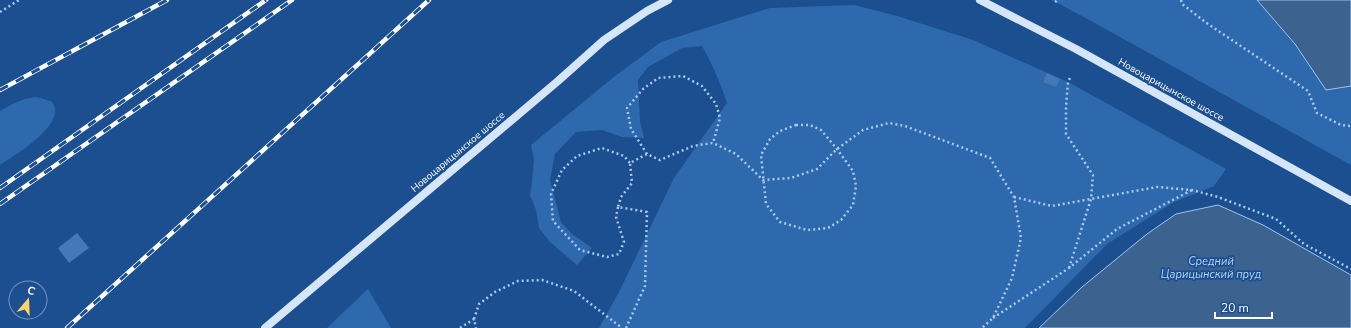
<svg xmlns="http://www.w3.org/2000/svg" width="1351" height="328" font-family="'Nunito Sans',sans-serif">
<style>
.green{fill:#2e69ad}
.water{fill:#3c6290;stroke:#9cc4f0}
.building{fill:#4478b7}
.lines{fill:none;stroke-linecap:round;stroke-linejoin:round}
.path{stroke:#a9c9ee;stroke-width:2.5;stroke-dasharray:2 3;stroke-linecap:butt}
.secondary{stroke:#d6e6fa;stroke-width:8}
.rail-casing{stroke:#fff;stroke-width:4.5}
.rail{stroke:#1b4f8f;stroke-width:3;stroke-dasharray:9;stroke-linecap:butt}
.labels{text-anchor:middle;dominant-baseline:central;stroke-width:3.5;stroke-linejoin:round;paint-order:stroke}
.street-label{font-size:10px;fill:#fff;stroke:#1b4f8f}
.water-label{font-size:11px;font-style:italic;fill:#b5d3f5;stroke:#1b4f8f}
</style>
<rect width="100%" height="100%" fill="#1b4f8f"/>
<g class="green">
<polygon points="1052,0 1351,0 1351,165 1091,21"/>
<path d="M854 5 897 16 973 40 1068 82 1226 169 1214 186 1174 202 1107 244 1025 328H599L619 292 674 178 727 103C720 82 713 66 702 46L682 48 648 67 638 80 640 121 644 138 622 137 602 130 576 132 555 154 550 180 561 222 572 234 592 248 577 265 550 242 539 228 536 210 530 195 532 182 534 160 531 145 615 76 661 42 770 8Z"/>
<path d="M35 97 41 98 52 102C69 123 14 156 0 165V111C11 104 22 99 35 97Z"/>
<polygon points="368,289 391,328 327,328"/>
</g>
<g class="water">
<polygon points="1257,0 1351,0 1351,86 1326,90 1295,44"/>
<polygon points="1218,205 1263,225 1351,275 1351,328 1039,328 1082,287 1147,234 1176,214"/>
</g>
<g class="building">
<polygon points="1047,73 1060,79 1056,87 1043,82"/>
<polygon points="77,233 89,248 69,263 58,248"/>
</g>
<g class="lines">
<g class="path">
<polyline points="1181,0 1182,4 1208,24 1308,91 1317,113 1341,125 1351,126"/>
<polyline points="1055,2 1058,0"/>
<polyline points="0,12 19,0"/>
<polygon points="796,125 810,125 821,130 837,149 853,171 856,186 853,205 841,220 828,228 807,230 780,222 766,204 761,155 770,139 780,131"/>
<polyline points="647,154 631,129 627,108 643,89 658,78 683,76 702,86 716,104 720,118 713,143"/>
<polyline points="1014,197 1052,206 1157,187 1192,190 1218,197 1276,219 1304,244 1351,269"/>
<polyline points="618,207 616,217 624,242 619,254 607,257 580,250 553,221 551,194 562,170 577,156 602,148 624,156 630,163"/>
<polyline points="1069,268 1091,199 1093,175 1066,134 1066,106 1068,82 1071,76"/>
<polyline points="993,318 1069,268 1117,229 1192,190"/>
<polyline points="474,319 479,304 495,292 518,281 542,280 574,291 622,328"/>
<polyline points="460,328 474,319 476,328"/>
<polyline points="626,328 645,286 647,212 618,207 621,197 632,183 630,163 647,154 660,160 693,146 713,143 736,154 763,180 791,178 817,169 837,149 863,130 889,123 905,126 990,158 1014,197 1021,238 1012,278 993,318 982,328"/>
</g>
<g class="secondary">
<polyline points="980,0 1076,49 1351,201"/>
<polyline points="265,328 558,81 604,40 647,11 668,0"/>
</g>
<g class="rail-casing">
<g id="rail">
<polyline points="0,90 167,0"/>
<polyline points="0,188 266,0"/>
<polyline points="0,204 292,0"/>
<polyline points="67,328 429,0"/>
</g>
</g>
<use href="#rail" class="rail"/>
</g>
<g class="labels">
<g class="street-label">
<text transform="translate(1171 90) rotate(29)">Новоцарицынское шоссе</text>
<text transform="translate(458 152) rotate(-40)">Новоцарицынское шоссе</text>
</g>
<g class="water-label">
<text x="1211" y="261">Средний<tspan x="1211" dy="13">Царицынский пруд</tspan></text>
</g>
</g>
<g transform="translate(28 300) rotate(19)"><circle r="19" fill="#1b4f8f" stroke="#7695bc"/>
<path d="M0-3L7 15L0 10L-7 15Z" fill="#ffd166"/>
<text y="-6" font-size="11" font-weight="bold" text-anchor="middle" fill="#ffffff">С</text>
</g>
<path d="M1215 312v6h57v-6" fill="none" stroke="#ffffff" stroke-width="2"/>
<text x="1221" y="312" font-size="12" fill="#ffffff" stroke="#1b4f8f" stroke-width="3" paint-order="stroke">20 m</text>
</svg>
